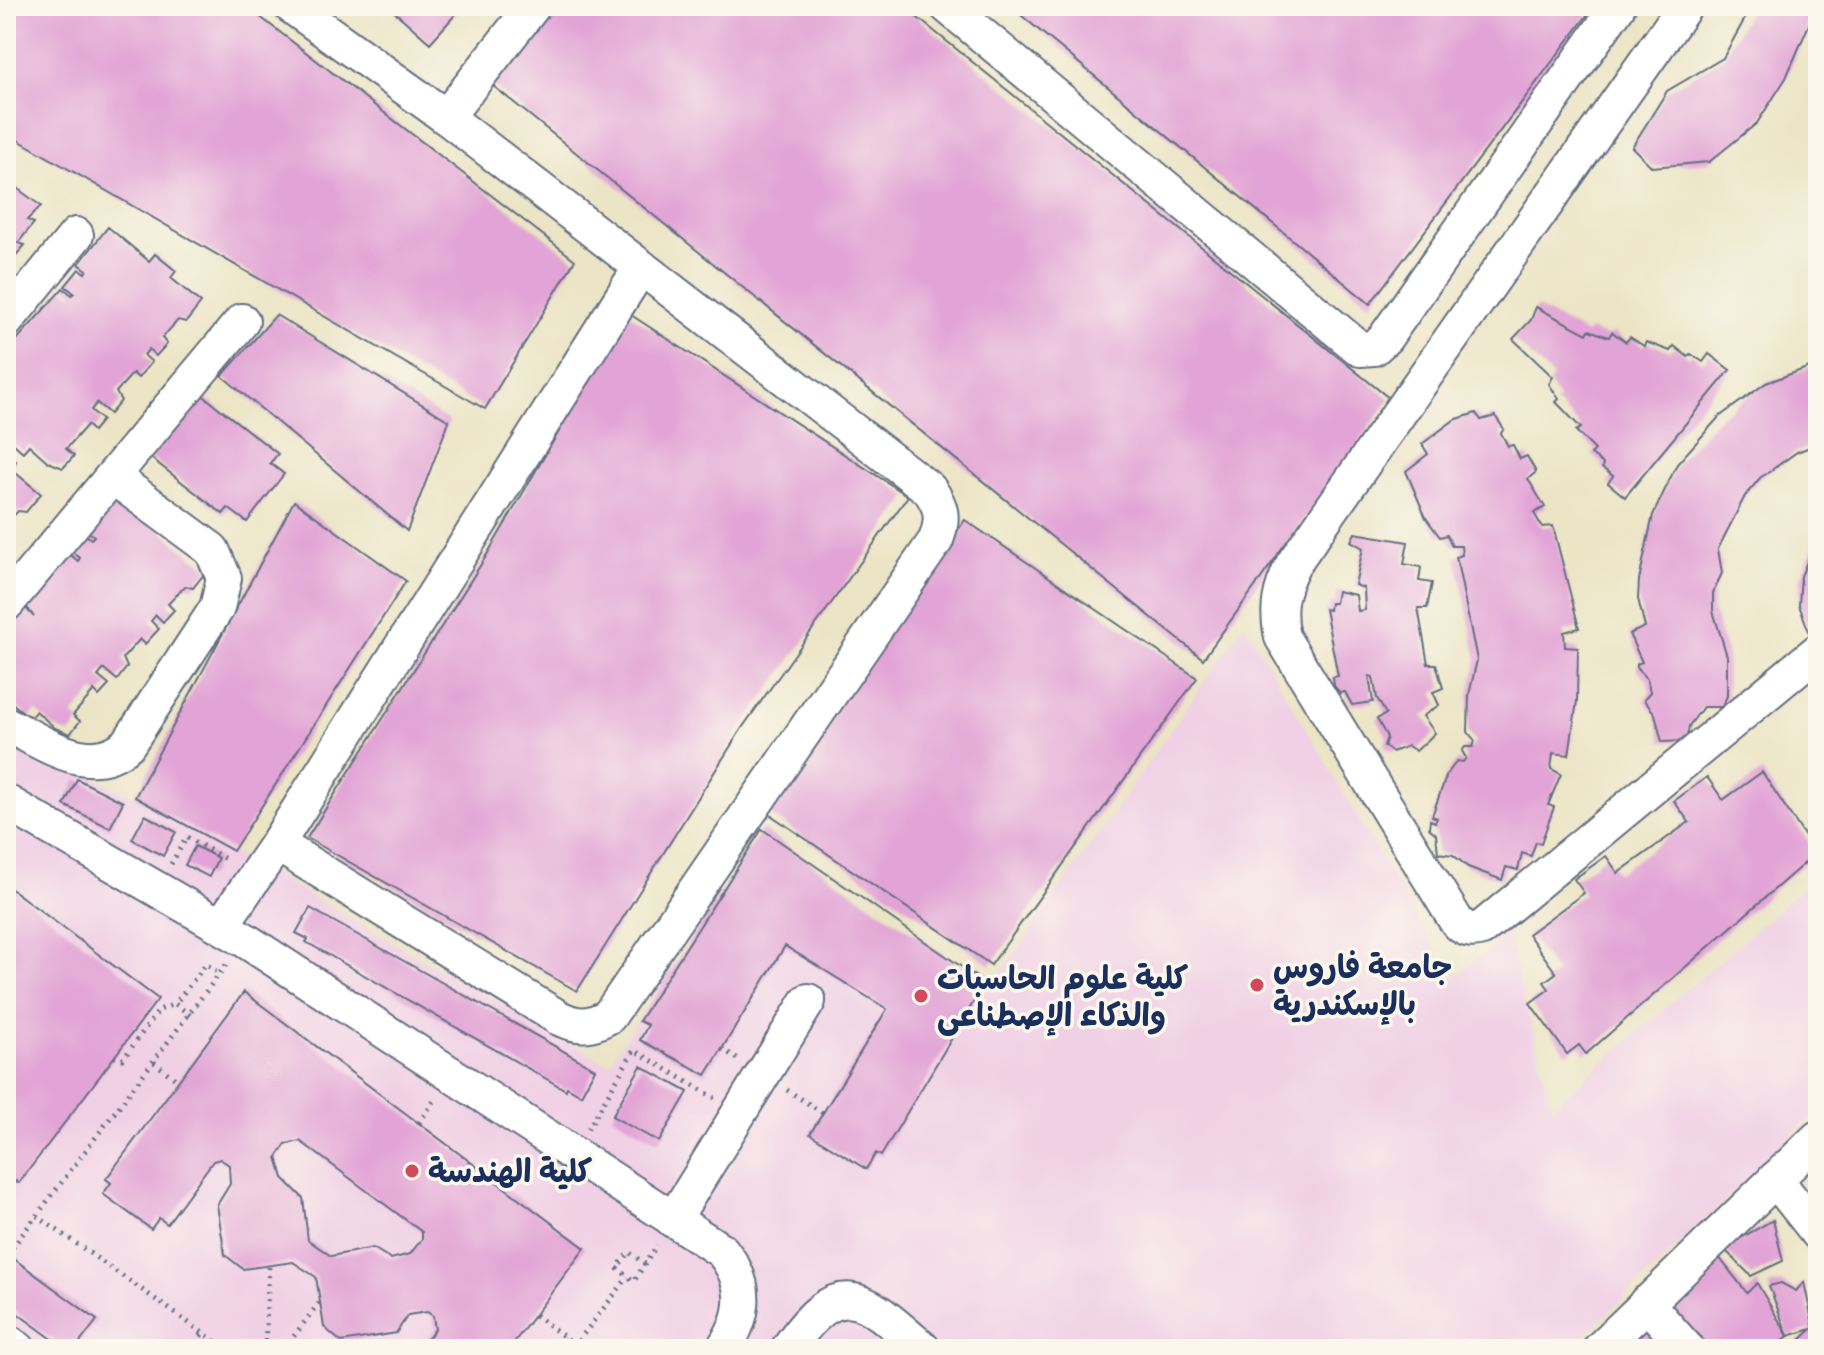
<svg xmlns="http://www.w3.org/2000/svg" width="1824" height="1355" font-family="Caveat,'Playpen Sans Arabic',sans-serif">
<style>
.built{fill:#f0d0e5}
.building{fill:#e2a4d6;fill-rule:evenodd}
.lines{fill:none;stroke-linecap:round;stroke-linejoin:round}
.minor-casing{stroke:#646e82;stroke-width:38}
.path{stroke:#646e82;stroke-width:5;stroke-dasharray:2 6;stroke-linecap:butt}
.minor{stroke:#fff;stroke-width:34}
.poi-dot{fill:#d1495b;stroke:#fbf7ec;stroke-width:3}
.labels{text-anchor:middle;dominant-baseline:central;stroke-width:7;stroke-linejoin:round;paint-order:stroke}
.poi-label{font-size:32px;font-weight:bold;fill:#1b2f5e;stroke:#fbf7ec;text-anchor:start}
</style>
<rect width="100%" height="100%" fill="#fbf7ec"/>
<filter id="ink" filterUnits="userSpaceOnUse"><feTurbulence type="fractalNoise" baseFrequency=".0125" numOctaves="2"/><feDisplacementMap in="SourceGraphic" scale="16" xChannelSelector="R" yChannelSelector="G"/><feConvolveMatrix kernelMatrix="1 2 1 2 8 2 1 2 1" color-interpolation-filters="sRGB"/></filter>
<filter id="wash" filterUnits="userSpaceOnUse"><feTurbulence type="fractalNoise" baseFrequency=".006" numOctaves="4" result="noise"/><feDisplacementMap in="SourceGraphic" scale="32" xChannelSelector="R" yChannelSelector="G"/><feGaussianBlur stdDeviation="1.8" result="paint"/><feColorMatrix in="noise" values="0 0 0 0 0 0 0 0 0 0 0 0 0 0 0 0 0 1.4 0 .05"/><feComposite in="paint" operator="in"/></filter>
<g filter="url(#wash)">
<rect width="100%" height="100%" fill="#ebe4c5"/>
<polygon class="built" points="1245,624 1452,979 1507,933 1552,1107 1818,875 1818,1110 1571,1349 6,1349 6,735 135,797 609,1064 762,829 991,987"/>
<g id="blocks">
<g class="building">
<polygon points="6,6 246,6 575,260 485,409 6,133"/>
<polygon points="388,6 463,6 430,43"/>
<polygon points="542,6 903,6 1390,399 1203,659 481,76"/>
<polygon points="1010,6 1594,6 1370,304"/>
<polygon points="1752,6 1817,6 1786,78 1757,123 1709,162 1652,167 1632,147 1667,91 1723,58"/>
<polygon points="6,180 41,206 27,220 34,223 18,243 25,245 6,267"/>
<polygon points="108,227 149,261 155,254 176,271 171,278 201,303 186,322 178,320 162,338 167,344 156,356 149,349 144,355 152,362 138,378 133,373 116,392 121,401 110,414 97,403 91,410 102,420 93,431 87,425 66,449 74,456 63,468 48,462 29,445 23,452 6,437 6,352 63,288 72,295 74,293 65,286 79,269 85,273 87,270 79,264"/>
<polygon points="1536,307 1587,334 1589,330 1609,337 1612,332 1626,342 1630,337 1644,346 1646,342 1670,351 1674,346 1688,357 1691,354 1703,362 1709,354 1730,370 1625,497 1608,483 1613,476 1602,468 1603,464 1591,454 1595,450 1576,431 1581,428 1556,402 1559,399 1549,384 1553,377 1513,339 1531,320"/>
<polygon points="628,313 908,496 742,728 577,991 307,838 485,558"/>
<polygon points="276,315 449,421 407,531 222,376"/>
<polygon points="1818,364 1818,444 1797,452 1760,478 1745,496 1718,549 1722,573 1713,593 1713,611 1727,656 1727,696 1722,707 1703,707 1689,726 1686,741 1662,742 1655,714 1644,700 1650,692 1647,679 1637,669 1637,664 1642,662 1629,634 1645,627 1638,599 1639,580 1653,515 1677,464 1719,417 1766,383"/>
<polygon points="201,394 278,454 270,463 284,474 247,522 228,508 223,514 151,458"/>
<polygon points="1476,413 1481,420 1495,416 1504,429 1501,433 1508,446 1513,445 1520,459 1527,456 1536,472 1528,479 1545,507 1534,513 1542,527 1553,526 1579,628 1564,632 1565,647 1578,648 1577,701 1569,755 1553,753 1551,769 1561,774 1548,805 1554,807 1541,843 1536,842 1531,856 1522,853 1518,870 1506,867 1502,880 1468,867 1453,855 1438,853 1436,834 1429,828 1430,820 1435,822 1437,818 1432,816 1447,774 1457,761 1463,762 1466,758 1462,751 1465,747 1473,747 1475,741 1468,732 1469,695 1477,660 1456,557 1462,555 1461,546 1452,546 1447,535 1440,537 1426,518 1406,471 1428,454 1422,444 1454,420"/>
<polygon points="6,453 16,461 11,469 41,494 26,512 18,511 6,524"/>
<polygon points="115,493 208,569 193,588 185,586 168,604 174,610 163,622 156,615 151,621 159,629 145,644 140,639 123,658 127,667 117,680 104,669 98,676 109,685 99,696 94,691 73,715 80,721 70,734 55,728 36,711 30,718 6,698 6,625 24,606 34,617 26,606 69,554 78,561 80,558 72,552 86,535 91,539 94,536 86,530"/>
<polygon points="294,501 406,581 233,851 135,797"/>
<polygon points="965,520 1197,678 991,965 759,807"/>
<polygon points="1355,533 1408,542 1404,564 1421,567 1419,581 1432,583 1427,608 1418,608 1428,664 1436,664 1443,688 1433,692 1439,705 1423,716 1435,733 1416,751 1408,746 1392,752 1384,746 1387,737 1377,719 1386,714 1377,698 1373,677 1369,676 1373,702 1352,705 1345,692 1340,693 1334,686 1333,677 1338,676 1325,609 1329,610 1330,603 1335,603 1337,591 1356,595 1358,611 1365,610 1364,588 1355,585 1363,548 1351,541"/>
<polygon points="1818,536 1818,632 1811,637 1799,605 1801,576"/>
<polygon points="1762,772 1816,853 1586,1054 1579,1045 1567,1054 1530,1003 1549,989 1544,982 1556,973 1528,934 1584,893 1574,879 1606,856 1618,873 1689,822 1674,801 1707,777 1723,800"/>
<polygon points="77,779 123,802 110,828 64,805"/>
<polygon points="145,815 176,832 163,856 132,839"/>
<polygon points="762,829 985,983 881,1156 876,1153 866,1169 810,1134 887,1009 785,946 706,1075 640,1040 648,1025 639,1021"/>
<polygon points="195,846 218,858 209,877 185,865"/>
<polygon points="6,885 158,999 19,1183 16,1181 9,1190"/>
<polygon points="310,908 595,1069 581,1095 567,1087 566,1090 306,942 308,939 296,933"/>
<path d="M244 992 585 1248 509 1349H420L435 1329 433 1316 427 1312 408 1315 396 1333 341 1342 324 1327 316 1277 293 1262 243 1269 225 1255 217 1205 230 1184 229 1165 220 1159 213 1161 167 1224 159 1218 151 1229 103 1194 111 1183 106 1179ZM300 1141 422 1232V1239L410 1254 391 1259 373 1248 331 1256 308 1240 303 1198 283 1178 277 1157 286 1144Z"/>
<polygon points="641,1066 688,1092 659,1142 612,1116"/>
<polygon points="1773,1220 1783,1261 1751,1276 1723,1248"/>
<polygon points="1715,1252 1747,1293 1757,1283 1788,1336 1775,1349 1702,1349 1655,1295"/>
<polygon points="6,1253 97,1320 75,1349 66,1349 6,1305"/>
<polygon points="1804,1282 1818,1349 1790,1349 1812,1329 1788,1336 1769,1286 1781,1283 1796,1291"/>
<polygon points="1650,1319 1671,1349 1630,1349"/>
</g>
</g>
</g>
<g filter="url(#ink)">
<use href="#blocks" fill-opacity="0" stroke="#646e82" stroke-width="2"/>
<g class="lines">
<g class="minor-casing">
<g id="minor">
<polyline points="947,6 1360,349 1374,348 1385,338 1618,6"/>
<path d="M1685 6 1293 564C1280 590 1276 608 1282 637L1455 919C1463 930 1470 932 1482 928L1818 651"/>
<polyline points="446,117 533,6"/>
<polyline points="6,321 76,235"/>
<polyline points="6,604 242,321"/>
<path d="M6 724C45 743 90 778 128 744L217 608 224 578 212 550 113 477"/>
<path d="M6 802 245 940 722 1251C749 1284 746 1316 723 1349"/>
<path d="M277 844 559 1018C578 1027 590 1027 609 1016L936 540C944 518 942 507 929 489L446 117 291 6"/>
<polyline points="221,926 277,844 641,267"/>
<polyline points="1775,1179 1818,1233"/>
<polyline points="673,1220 808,1001"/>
<polyline points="1646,1303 1687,1349"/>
<polyline points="6,1341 18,1349"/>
<path d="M788 1349C841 1270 866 1300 923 1349"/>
<polyline points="1600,1349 1818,1138"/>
</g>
</g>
<g class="path">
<polyline points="171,864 187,837 227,860"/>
<polyline points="190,1015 175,1004 206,964 220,974"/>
<polyline points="722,1049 738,1059"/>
<polyline points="114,1057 123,1059 159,1010 175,1004"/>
<polyline points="154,1062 178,1081"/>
<polyline points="787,1090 823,1113"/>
<polyline points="419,1123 434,1101"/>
<polyline points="588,1129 634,1050 715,1098"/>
<polyline points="37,1216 226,1349"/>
<polyline points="6,1244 12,1248 226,965"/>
<path d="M645 1264 629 1252 617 1268 634 1281C642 1269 649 1257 657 1245"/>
<polyline points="535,1315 575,1345 628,1277"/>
<polyline points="191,1349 203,1333"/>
<polyline points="265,1349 269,1265"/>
<polyline points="284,1349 320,1302"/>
<polyline points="553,1349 563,1336"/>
</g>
<use href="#minor" class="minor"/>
</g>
</g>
<g class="poi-dot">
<circle cx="1257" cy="985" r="8"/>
<circle cx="921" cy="996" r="8"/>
<circle cx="412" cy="1171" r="8"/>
</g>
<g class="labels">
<g class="poi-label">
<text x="1273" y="967">جامعة فاروس<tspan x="1273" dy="37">بالإسكندرية</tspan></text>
<text x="937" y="978">كلية علوم الحاسبات<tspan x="937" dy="37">والذكاء الإصطناعى</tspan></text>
<text x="428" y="1171">كلية الهندسة</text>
</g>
</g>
<rect width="1824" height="1355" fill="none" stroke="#fbf7ec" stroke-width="32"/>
</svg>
